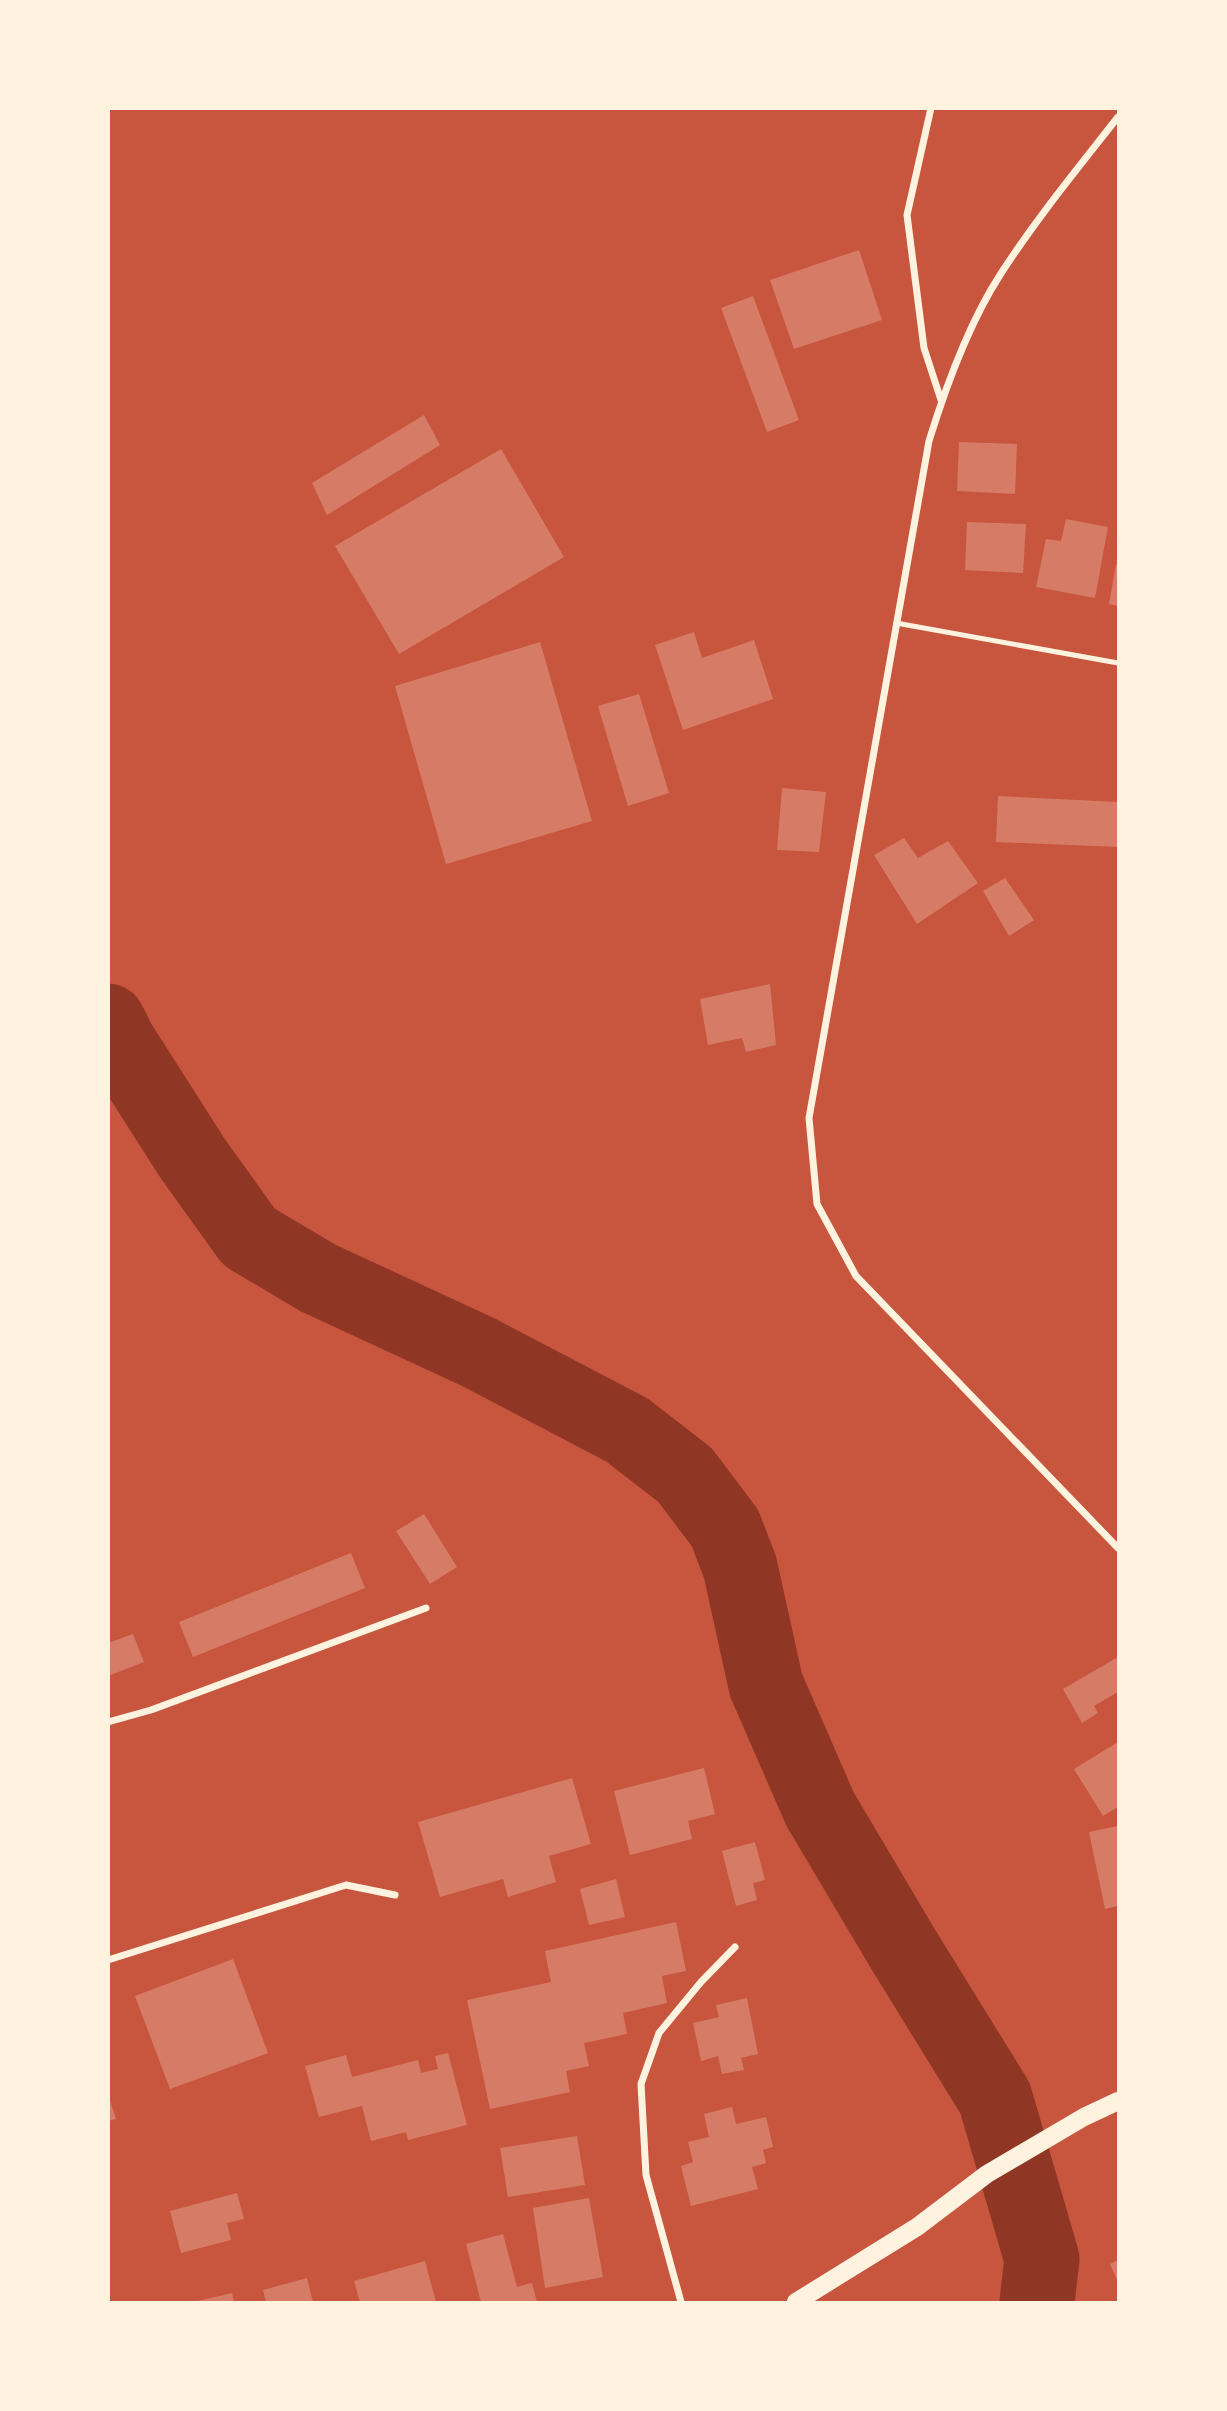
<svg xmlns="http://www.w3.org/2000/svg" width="1227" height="2411" font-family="'IBM Plex Sans',sans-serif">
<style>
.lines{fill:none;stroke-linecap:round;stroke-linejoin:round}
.river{stroke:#8f3625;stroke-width:75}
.building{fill:#d67c66}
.service{stroke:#fff3e0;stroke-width:5}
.minor{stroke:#fff3e0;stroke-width:7}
.primary{stroke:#fff3e0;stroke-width:18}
</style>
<rect width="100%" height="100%" fill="#c8553d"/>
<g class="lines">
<polyline class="river" points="108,1021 119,1043 193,1159 249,1237 318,1278 478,1352 627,1430 685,1475 725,1528 740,1567 766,1685 820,1809 903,1949 995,2098 1042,2259 1037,2302"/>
</g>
<g class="building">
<polygon points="859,250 882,320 794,349 770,280"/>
<polygon points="753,296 799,420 767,432 721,308"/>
<polygon points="424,415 440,445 327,515 312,483"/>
<polygon points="959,442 1017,444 1015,494 957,491"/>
<polygon points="501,449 564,557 399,654 335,546"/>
<polygon points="1066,519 1108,527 1095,598 1036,587 1046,539 1061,541"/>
<polygon points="967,522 1026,524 1023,573 965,570"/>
<polygon points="1116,564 1118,565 1118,606 1109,604"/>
<polygon points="694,632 702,658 754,640 773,699 683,730 655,645"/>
<polygon points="540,642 592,821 446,864 395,686"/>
<polygon points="639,694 669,793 628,806 598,706"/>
<polygon points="782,788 826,792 819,852 777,850"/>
<polygon points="998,796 1118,802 1118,847 996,842"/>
<polygon points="904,838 918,858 948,841 978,883 917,924 874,855"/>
<polygon points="1005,878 1034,920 1009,936 983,891"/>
<polygon points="770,984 776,1045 746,1052 742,1038 708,1045 700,999"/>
<polygon points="424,1514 457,1567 430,1584 396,1531"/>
<polygon points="351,1553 365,1588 193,1657 179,1622"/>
<polygon points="133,1634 144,1662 108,1676 108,1643"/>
<polygon points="1118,1657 1118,1692 1094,1706 1098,1713 1082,1723 1063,1689"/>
<polygon points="1118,1742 1118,1807 1103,1816 1074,1769"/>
<polygon points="704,1768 715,1814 688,1821 692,1839 630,1855 614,1791"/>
<polygon points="572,1778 591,1844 549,1856 556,1882 508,1897 503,1879 440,1897 418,1822"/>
<polygon points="1118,1826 1118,1906 1105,1909 1089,1832"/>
<polygon points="755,1842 765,1880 753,1883 757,1900 736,1906 722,1851"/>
<polygon points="616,1879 625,1917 589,1925 580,1889"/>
<polygon points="676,1922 686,1971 662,1976 667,2003 623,2013 627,2034 584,2043 589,2066 566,2071 570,2092 490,2109 467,2000 551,1982 545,1951"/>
<polygon points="233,1959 268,2053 170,2089 135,1996"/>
<polygon points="747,1998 758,2054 741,2058 744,2070 722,2074 718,2056 701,2061 693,2023 719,2017 716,2005"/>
<polygon points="448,2053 467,2125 408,2140 406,2132 371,2141 362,2106 319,2117 305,2066 346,2055 352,2077 418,2060 421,2073 438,2069 435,2056"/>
<polygon points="108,2094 116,2119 108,2121"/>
<polygon points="732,2107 736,2124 766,2117 773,2147 763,2150 766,2163 752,2167 758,2189 691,2206 681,2166 693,2162 688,2142 709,2137 704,2114"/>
<polygon points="577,2136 585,2185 508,2197 500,2148"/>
<polygon points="237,2193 244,2219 227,2223 231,2240 181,2253 170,2211"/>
<polygon points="589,2198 603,2277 545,2288 533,2208"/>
<polygon points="503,2234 517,2287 532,2283 537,2302 481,2302 466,2244"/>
<polygon points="1118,2260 1118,2282 1110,2264"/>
<polygon points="425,2261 436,2302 360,2302 354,2281"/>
<polygon points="307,2278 313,2302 266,2302 263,2290"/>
<polygon points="232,2293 234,2302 198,2302 198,2301"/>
</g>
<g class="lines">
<polyline class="service" points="896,623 1118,663"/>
<g class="minor">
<polyline points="931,108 907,215 924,348 941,400"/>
<path d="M1118 117C1078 168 1036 219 1000 275 969 323 946 386 929 441L809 1118 817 1204 856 1276 1118 1548"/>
<polyline points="108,1722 151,1710 426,1608"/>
<polyline points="108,1960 346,1885 395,1895"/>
<polyline points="681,2302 646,2175 641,2084 659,2033 701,1982 735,1947"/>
</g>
<polyline class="primary" points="796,2302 917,2227 987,2174 1084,2117 1118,2101"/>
</g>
<rect width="1227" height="2411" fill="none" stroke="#fff3e0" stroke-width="220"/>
</svg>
